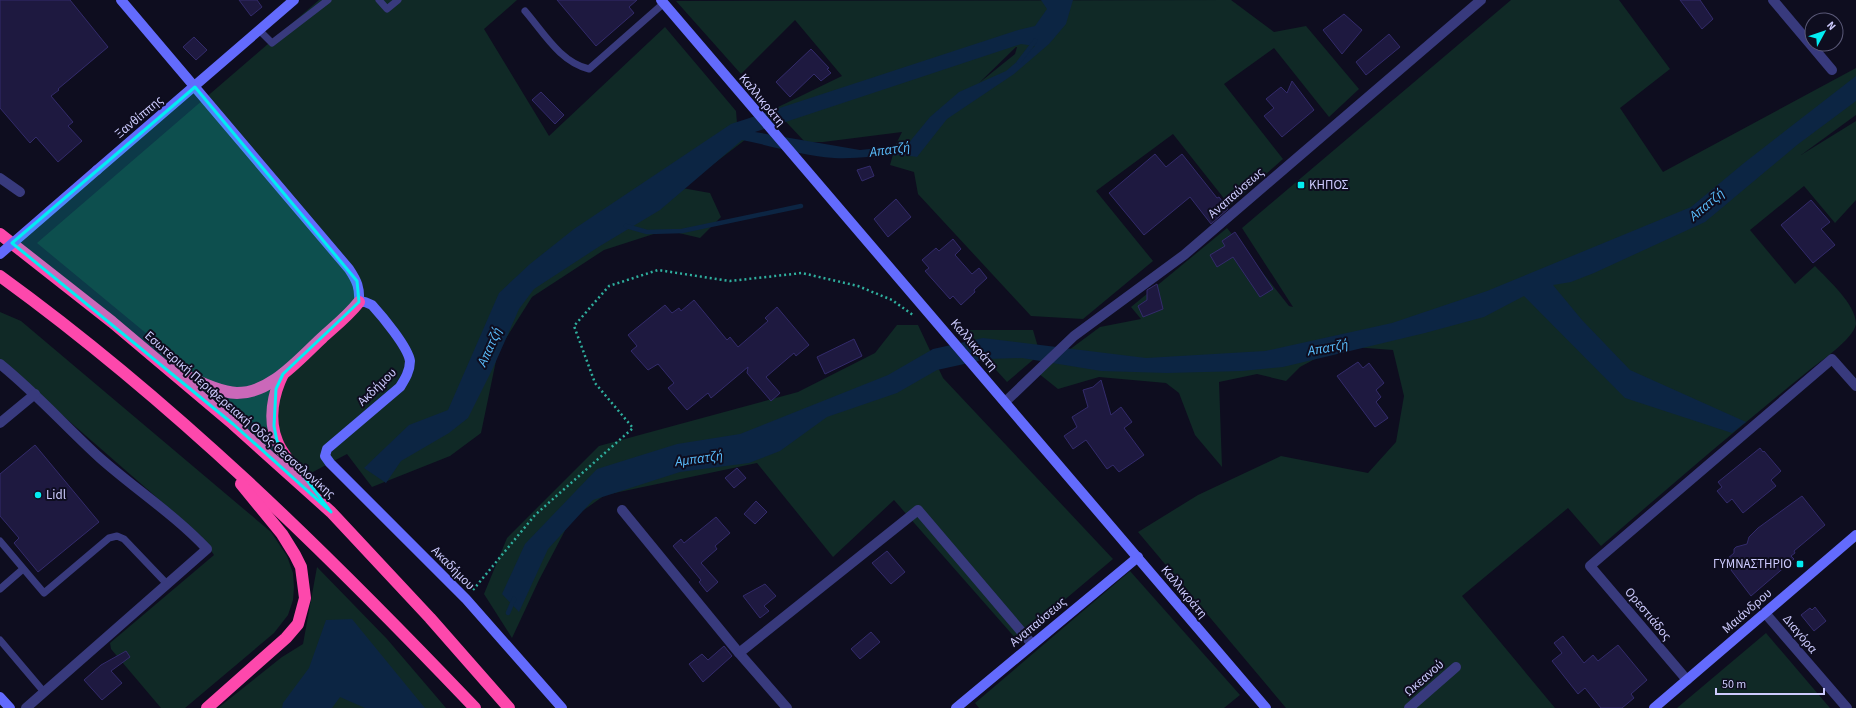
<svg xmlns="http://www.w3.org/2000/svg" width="1856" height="708" font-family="'Source Sans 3',sans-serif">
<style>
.green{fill:#102926;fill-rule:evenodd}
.water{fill:#0c2543;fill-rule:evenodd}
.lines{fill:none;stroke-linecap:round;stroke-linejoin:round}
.stream{stroke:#0c2543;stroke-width:4.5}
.building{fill:#1e1940;stroke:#332b6b}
.path{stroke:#2faf9e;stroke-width:2.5;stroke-dasharray:2 3;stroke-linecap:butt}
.lane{stroke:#383a7d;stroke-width:7}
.street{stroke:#383a7d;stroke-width:10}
.secondary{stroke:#636bfd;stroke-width:10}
.highway{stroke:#fd48ac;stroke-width:12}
.secondary-bridge{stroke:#636bfd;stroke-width:10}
.marked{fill:#03ecf2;fill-opacity:0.2;stroke:#03ecf2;stroke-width:3;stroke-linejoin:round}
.poi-dot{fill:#03ecf2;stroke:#0e0d1f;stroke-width:1.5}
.labels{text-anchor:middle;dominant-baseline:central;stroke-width:4;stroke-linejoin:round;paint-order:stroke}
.street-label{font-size:13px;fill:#cdcbfe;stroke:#0e0d1f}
.poi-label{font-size:13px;fill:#cdcbfe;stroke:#0e0d1f;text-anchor:start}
.water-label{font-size:14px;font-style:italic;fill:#5abefd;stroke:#0e0d1f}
</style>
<rect width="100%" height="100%" fill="#0e0d1f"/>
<g class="green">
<polygon points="319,0 517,0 484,29 549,136 665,27 736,111 737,123 750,136 682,188 710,193 721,217 700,238 666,230 604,250 532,297 498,351 481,433 450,456 372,487 347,454 311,473 251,420 37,243"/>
<path d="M1231 0 1274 32 1306 26 1359 89 1329 117 1274 48 1224 84 1283 159 1230 206 1173 134 1096 191 1153 261 1083 319 1031 316 918 194 914 172 890 165 896 144 902 132 823 142H805L774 109 842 76 795 20 741 74 676 1ZM1017 47 1015 54 979 83 1016 47Z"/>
<path d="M1511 0H1619L1670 69 1620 108 1663 172 1856 68V115L1801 155 1856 121V200L1835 223 1804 186 1750 230 1795 284 1815 266C1828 280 1856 304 1856 324 1853 340 1819 362 1807 372 1737 429 1669 487 1601 546L1568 508 1462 596 1555 708H1286L1138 532 1198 495 1281 456 1368 473 1396 442 1404 396 1393 350 1339 346 1300 367 1286 381 1257 374 1219 382 1222 467 1195 435 1179 393 1166 383 1099 377 1058 389 1038 373 1100 327 1141 319 1131 307 1227 228 1289 306 1293 307 1242 228Z"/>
<polygon points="0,312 21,321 271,532 287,556 293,573 294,587 293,600 288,615 274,633 185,708 161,708 111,649 110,643 214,555 201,536 0,361"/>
<polygon points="897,325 918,325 943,378 1113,559 1017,640 894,500 833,557 757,463 605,495 571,519 539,580 512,638 484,594 507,538 599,446 798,392 875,353"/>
<polygon points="960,330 1033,330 1040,354 1007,382"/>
<polygon points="317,567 387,639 446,708 218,708 282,657 303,644"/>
<polygon points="1130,571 1240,695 1224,708 979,708 975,703"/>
<polygon points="1766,633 1830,708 1677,708"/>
</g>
<g class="water">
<path d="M1041 0H1073L1066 24 1049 44 1014 74 947 119 917 157C893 152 860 160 834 158 804 156 772 146 742 140L660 210 600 246 534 289 519 309 493 368 468 418 449 433 401 461 386 483 364 468 409 425 448 410 499 293 530 264 574 229 731 124 1018 30 1035 26 1047 9ZM1021 44 1035 46 1006 71 959 92 930 117 907 145 860 150 755 132Z"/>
<polygon points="1856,76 1856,101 1797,145 1705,222 1594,273 1571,282 1553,285 1582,320 1630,370 1746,422 1732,433 1625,398 1524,296 1484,317 1425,333 1283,367 1242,371 1167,373 1101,371 1022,358 987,359 937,370 897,393 827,417 780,451 749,463 680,472 593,500 548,549 519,612 502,594 525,544 597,469 677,444 740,434 888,375 933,349 983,338 1146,358 1265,351 1392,323 1487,291 1691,207 1744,163"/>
<polygon points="352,619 415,696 425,708 365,708 340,697 332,708 282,708 283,703 309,668 326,620"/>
</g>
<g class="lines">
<g class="stream">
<polyline points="1019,62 1035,41"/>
<polyline points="626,226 647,232 682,231 801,206"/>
<polyline points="508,613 514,599"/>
</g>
</g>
<g class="building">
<polygon points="0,0 70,0 108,47 58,89 59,90 51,96 73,122 68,126 82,141 58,162 36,137 30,143 0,108"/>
<polygon points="239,0 257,0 262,7 251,16"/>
<polygon points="557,0 637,0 629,7 634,13 596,46"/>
<polygon points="1680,0 1700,0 1713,19 1702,29"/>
<polygon points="1344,14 1362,30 1342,54 1323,30"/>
<polygon points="1389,34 1400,47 1366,75 1356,62"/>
<polygon points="194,37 207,50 196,60 183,47"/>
<polygon points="811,49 829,68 827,69 831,73 821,81 814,74 790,97 776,82"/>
<polygon points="1292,81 1314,110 1282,137 1264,116 1274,108 1266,99 1281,87 1287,93"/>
<polygon points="541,92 564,115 555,124 532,100"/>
<polygon points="1155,154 1166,167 1182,154 1217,198 1219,197 1228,209 1211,224 1190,197 1144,235 1109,193"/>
<polygon points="870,166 874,176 862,181 857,170"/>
<polygon points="896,199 911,217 888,237 874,219"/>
<polygon points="1811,200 1830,222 1821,229 1835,245 1813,263 1781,225"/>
<polygon points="1235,232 1273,289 1260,297 1233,257 1217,267 1210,255 1225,246 1222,241"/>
<polygon points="953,239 961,249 955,255 972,274 979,268 987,278 974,290 975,292 961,305 953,296 950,299 925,271 929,268 922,260 936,248 939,251"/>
<polygon points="1157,284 1163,309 1143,317 1138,306 1147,300 1147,290"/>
<polygon points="694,300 727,340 730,337 738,347 768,321 765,318 777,307 809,345 796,356 794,353 766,377 780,393 771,401 747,373 748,367 711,398 708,393 687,410 668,388 674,383 658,364 648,370 631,351 637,346 628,335 665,305 672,313 679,308 681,311"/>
<polygon points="854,339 862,356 825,374 817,357"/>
<polygon points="1358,362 1363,368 1369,363 1384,383 1376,390 1381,397 1376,402 1388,418 1375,427 1337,376"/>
<polygon points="1101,380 1111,415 1121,407 1132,422 1124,428 1144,455 1119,472 1113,465 1107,469 1086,440 1073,449 1064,436 1077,427 1072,417 1088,407 1083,390 1093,387"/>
<polygon points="35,445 99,522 38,572 14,543 19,538 0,516 0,474"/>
<polygon points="1760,448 1763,452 1764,451 1781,471 1771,480 1776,486 1743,513 1732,499 1727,503 1717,491 1722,487 1718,482"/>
<polygon points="737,468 746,478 734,488 725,478"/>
<polygon points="1802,496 1825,525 1794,551 1795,553 1791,556 1794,559 1751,596 1731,570 1734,567 1727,559 1734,553 1734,549 1736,547 1747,544 1749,537 1758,528"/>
<polygon points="756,501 767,512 755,524 744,514"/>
<polygon points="716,517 730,533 715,546 717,549 701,563 718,582 707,592 699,582 701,580 673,546 681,539 684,543"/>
<polygon points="887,551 905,572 891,584 872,563"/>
<polygon points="765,584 776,596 764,606 769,611 760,618 743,596"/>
<polygon points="1815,607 1826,621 1814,631 1801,615 1810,608 1812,610"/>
<polygon points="871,632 880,642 860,659 851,649"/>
<polygon points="1563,636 1584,663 1593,655 1598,661 1618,645 1647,680 1631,694 1634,698 1622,708 1601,708 1585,688 1578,694 1552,661 1562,653 1554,643"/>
<polygon points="724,646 732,656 703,682 689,664 702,654 708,660"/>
<polygon points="126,651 130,657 111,671 122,683 102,700 84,680 101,665"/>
</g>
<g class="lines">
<polyline class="path" points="473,590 535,515 633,428 595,383 574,326 609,286 658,270 730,281 802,273 858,286 892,300 913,315"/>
<g class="lane">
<polyline points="379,0 387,9 398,0"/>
<path d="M525 11C544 33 560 62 589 69L664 3"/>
<polyline points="259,30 272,43 328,0"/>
<polyline points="0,541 44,593 109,538 117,536 124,539 167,584"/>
<polyline points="0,589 23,569"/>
<polyline points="0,640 44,692"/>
</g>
<g class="street">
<polyline points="1773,0 1832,70"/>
<polyline points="0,178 20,192"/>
<path d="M0 364C36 393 66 427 100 458 135 489 175 515 207 549L26 708"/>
<polyline points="1005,402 1074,336 1184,255 1481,0"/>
<polyline points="0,423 35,394"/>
<polyline points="622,510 739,653 787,708"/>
<polyline points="1765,613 1847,708"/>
<polyline points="739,653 918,510 1032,644"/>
<polyline points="1687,680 1590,566 1832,359 1856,386"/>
<polyline points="1409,708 1456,667"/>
</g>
<g class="secondary">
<path d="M121 0 349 269C357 281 360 288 359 302H365L372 305C382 316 408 347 410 361 410 371 405 379 400 387L327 449 325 456 330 463 466 599 562 708"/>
<polyline points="661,0 1266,708"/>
<polyline points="97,170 294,0"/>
<polyline points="0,697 10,708"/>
<polyline points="956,708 1138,557"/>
<polyline points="1654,708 1856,535"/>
</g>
<g class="highway">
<polyline points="0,234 112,322 233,424 331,512 430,618 509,708"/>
<path d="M0 276C174 402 328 554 475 708"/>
<path d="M174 370C190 378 219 393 237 393 271 393 298 360 322 338 334 327 348 316 359 302"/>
<path d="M283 374C273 394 268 419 277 441 283 457 299 472 310 486"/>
<polyline points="207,708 286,638 298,624 305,598 301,567 295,555 282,534 241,484"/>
</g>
<polyline class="secondary-bridge" points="0,254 97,170"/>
</g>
<path class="marked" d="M195 87 357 281 359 302 283 374 276 389 274 426 277 441 331 512 233 424 12 243Z"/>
<g class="poi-dot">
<rect x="1297" y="181" width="8" height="8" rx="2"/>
<circle cx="38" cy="495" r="4"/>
<rect x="1796" y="560" width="8" height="8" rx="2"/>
</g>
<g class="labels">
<g class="street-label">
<text transform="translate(762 100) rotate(50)">Καλλικράτη</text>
<text transform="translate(139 117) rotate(-40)">Ξανθίππης</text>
<text transform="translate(1236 193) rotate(-41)">Αναπαύσεως</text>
<text transform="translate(974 345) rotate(49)">Καλλικράτη</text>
<text transform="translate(377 387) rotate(-44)">Ακδήμου</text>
<text transform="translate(240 415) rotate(41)">Εσωτερική Περιφερειακή Οδός Θεσσαλονίκης</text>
<text transform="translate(453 568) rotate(45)">Ακαδήμου</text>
<text transform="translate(1184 592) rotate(50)">Καλλικράτη</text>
<text transform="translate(1747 611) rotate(-41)">Μαιάνδρου</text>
<text transform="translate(1648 614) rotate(50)">Ορεστιάδος</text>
<text transform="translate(1038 622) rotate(-40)">Αναπαύσεως</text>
<text transform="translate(1800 634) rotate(50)">Διαγόρα</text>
<text transform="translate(1424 678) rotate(-41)">Ωκεανού</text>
</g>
<g class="poi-label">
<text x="1309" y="185">ΚΗΠΟΣ</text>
<text x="46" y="495">Lidl</text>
<text x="1792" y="564" text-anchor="end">ΓΥΜΝΑΣΤΗΡΙΟ</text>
</g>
<g class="water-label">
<text transform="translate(890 150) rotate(-8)">Απατζή</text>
<text transform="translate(1707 205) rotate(-40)">Απατζή</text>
<text transform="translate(490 347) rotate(-66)">Απατζή</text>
<text transform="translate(1328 348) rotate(-10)">Απατζή</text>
<text transform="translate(699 459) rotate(-8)">Αμπατζή</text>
</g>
</g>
<g transform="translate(1824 32) rotate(50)"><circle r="19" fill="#0e0d1f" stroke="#5a5978"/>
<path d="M0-3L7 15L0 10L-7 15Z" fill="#03ecf2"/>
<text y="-6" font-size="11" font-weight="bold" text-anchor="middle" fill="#cdcbfe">N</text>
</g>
<path d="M1716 688v6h108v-6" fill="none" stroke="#cdcbfe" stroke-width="2"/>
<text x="1722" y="688" font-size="12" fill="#cdcbfe" stroke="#0e0d1f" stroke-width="3" paint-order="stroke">50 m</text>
</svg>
